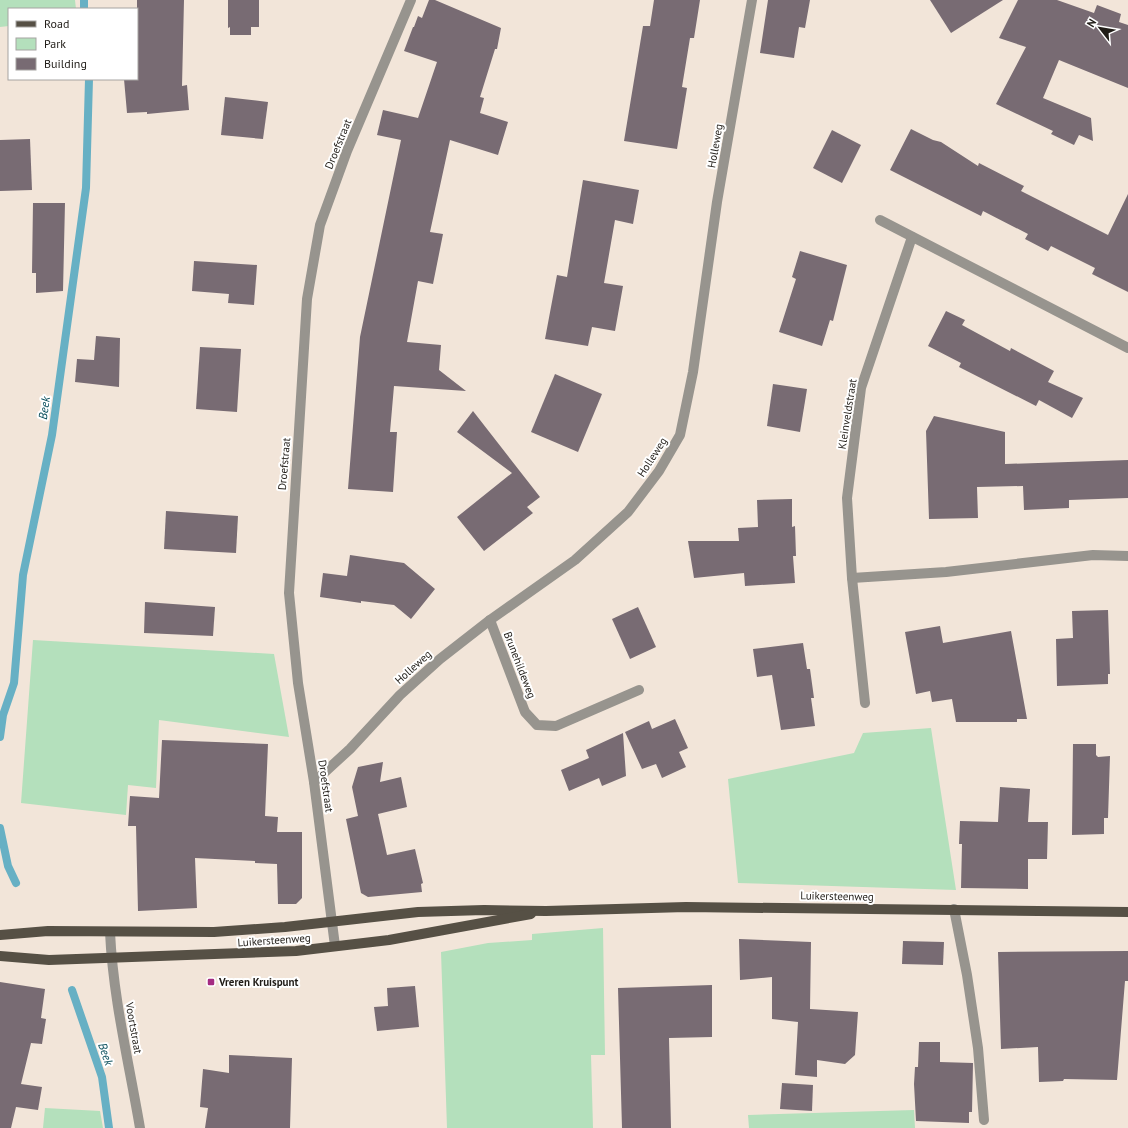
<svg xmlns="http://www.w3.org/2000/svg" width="1128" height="1128" font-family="'PT Sans',sans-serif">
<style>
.green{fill:#b4e0bc}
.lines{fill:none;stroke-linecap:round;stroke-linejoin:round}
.stream{stroke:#67b0c4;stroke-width:8}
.building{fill:#786b73}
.service{stroke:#97948e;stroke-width:10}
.minor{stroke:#97948e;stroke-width:10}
.tertiary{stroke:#97948e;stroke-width:10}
.primary{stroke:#565045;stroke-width:10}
.poi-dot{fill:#a42b81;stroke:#fff;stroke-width:1.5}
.labels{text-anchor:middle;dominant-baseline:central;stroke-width:4;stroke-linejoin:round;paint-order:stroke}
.street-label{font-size:11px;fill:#201c17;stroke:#fff}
.poi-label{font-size:11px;font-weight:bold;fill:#201c17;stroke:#fff;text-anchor:start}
.water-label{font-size:12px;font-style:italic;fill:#044a58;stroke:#fff}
</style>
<rect width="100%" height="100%" fill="#f2e5d9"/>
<g class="green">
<polygon points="0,0 75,0 76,9 9,9 9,26 0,27"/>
<polygon points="33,640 274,654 289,737 159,720 156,788 128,785 126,815 21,803"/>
<polygon points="931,728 956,890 738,883 728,779 854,753 863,733"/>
<polygon points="603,928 605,1055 591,1055 593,1128 447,1128 441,952 488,943 532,940 532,934"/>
<polygon points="45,1108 100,1111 103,1128 43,1128"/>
<polygon points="914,1110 915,1128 749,1128 748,1115"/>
</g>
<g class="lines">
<g class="stream">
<polyline points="84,0 84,9"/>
<polyline points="0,737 3,715 14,683 23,575 52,435 86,188 89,79"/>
<polyline points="0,828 8,866 16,883"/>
<polyline points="72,990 102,1077 109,1128"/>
</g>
</g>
<g class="building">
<polygon points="137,0 184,0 182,86 187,85 189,110 147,114 147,112 127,113 124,79 137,79"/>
<polygon points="228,0 259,0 259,27 251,27 251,35 230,35 230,27 228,28"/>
<polygon points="429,0 435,0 501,28 497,49 495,49 480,97 484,98 480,113 508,122 498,155 450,140 430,232 443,234 433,284 418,281 407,342 441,345 439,370 466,391 394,386 390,432 397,432 393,492 348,489 360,337 401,140 377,135 383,110 418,118 437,62 404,51 413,27 414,27 418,16 422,18"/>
<polygon points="654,0 700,0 694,38 690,38 682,87 687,88 677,149 624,141 643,26 650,26"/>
<polygon points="768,0 810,0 805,28 799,27 794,58 760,53"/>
<polygon points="930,0 1003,0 951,33"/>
<polygon points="1018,0 1057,0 1094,13 1097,5 1121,14 1119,22 1128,25 1128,88 1059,60 1043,98 1091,118 1093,141 1079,135 1074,145 1051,134 1053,131 996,104 1026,47 999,38"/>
<polygon points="225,97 268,102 263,139 221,135"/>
<polygon points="911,129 933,140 941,142 978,166 979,163 1024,186 1021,191 1108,235 1128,194 1128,292 1092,274 1095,268 1051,246 1048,251 1025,239 1028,234 983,211 981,216 890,170"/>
<polygon points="832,130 861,145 842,183 813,168"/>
<polygon points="30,139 32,190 0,191 0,140"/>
<polygon points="583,180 639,190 633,224 615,220 604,283 623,286 615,331 592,327 588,346 545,339 557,275 567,277"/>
<polygon points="33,203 65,203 63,291 36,293 36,273 32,273"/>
<polygon points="800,251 847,265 833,321 830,320 822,346 779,332 796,279 792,277"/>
<polygon points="194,261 257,265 254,305 228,303 229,294 192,291"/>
<polygon points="946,311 965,320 962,325 1010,351 1011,348 1054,371 1048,382 1083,398 1072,418 1039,400 1036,406 959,367 961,363 928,346"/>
<polygon points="96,336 120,338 119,387 75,382 77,359 94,360"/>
<polygon points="200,347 241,349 237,412 196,409"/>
<polygon points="555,374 602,394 578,452 531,432"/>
<polygon points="773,384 807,389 800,432 767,426"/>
<polygon points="473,411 540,497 527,507 533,513 484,551 457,517 512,473 457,432"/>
<polygon points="934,416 1005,432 1005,464 1128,460 1128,498 1069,500 1069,508 1024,510 1023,486 977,487 978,518 929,519 926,431"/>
<polygon points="792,499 792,527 795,526 796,556 793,556 795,583 745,586 744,573 694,578 688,541 739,541 738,528 758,527 757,500"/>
<polygon points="166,511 238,516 236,553 164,549"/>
<polygon points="350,555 404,563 435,589 411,619 394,605 361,601 361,603 320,597 323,573 347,576"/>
<polygon points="145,602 215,607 213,636 144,633"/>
<polygon points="638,607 656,647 630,659 612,619"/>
<polygon points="1108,610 1110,674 1108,674 1108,684 1057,686 1056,639 1073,638 1072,611"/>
<polygon points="940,626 943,643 1011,631 1027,719 1017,719 1017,722 956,722 952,699 932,702 930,691 916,694 905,632"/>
<polygon points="803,643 807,669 810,669 814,698 811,698 815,726 781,730 772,675 757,677 753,649"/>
<polygon points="675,719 688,748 679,752 686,767 662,778 656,764 642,769 625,732 649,721 652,729"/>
<polygon points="623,733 626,776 602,786 599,778 569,791 561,770 589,758 586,750"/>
<polygon points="162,740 268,744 265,816 278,817 277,832 302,832 302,898 296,904 278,904 277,864 255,863 255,861 195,858 197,908 138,911 136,826 128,826 130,796 159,798"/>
<polygon points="1073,744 1096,744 1096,755 1098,757 1110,756 1108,818 1104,818 1104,834 1072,835"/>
<polygon points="383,762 380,782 401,777 407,807 378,814 387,855 415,849 423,883 421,884 422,892 368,897 361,893 346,819 358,816 352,787 358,767"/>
<polygon points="1000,787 1030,789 1028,822 1048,822 1047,859 1028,859 1028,889 961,888 962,844 959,844 960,821 998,822"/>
<polygon points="739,939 811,942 810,1009 858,1012 855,1055 845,1064 817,1060 817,1077 795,1075 798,1022 772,1019 772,977 740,980"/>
<polygon points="903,941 944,942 943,965 902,964"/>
<polygon points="1128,951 1128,981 1125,981 1117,1080 1064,1079 1063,1081 1039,1082 1038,1047 1001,1049 998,952"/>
<polygon points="0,982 45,989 41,1018 46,1019 42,1044 31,1043 21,1084 42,1087 38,1110 16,1107 11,1128 0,1128"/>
<polygon points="712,985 712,1037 669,1038 671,1128 622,1128 618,988"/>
<polygon points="415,986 419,1027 377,1031 374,1007 388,1006 387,988"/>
<polygon points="919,1042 940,1042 940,1062 973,1063 972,1112 969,1112 969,1123 916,1121 914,1084 915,1067 918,1067"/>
<polygon points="229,1055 292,1058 290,1128 205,1128 208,1108 200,1107 203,1069 229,1073"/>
<polygon points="782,1083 813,1085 812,1111 780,1109"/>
</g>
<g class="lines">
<polyline class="service" points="954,909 967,975 978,1048 984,1120"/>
<g class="minor">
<polyline points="880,220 1128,348"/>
<polyline points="852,578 946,572 1093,555 1128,556"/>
<polyline points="490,620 525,712 537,725 556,726 639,690"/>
<polyline points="865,703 852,578 847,498 861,388 912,237"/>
<polyline points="314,782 350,749 400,695 440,659 490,620 575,560 628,512 659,471 680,435 693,372 717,202 752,0"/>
<polyline points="335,946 314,782 298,683 289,593 307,299 320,225 347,151 411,0"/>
</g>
<path class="tertiary" d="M110 932C113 998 129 1063 140 1128"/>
<g class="primary">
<polyline points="0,935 48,931 214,932 285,927 418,912 484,910 546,911 686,907 1128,912"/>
<polyline points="0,956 49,960 296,951 389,940 531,914"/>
</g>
</g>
<rect class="poi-dot" x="207" y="978" width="8" height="8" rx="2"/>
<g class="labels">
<g class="street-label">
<text transform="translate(338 144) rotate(-68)">Droefstraat</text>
<text transform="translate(715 146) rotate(-80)">Holleweg</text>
<text transform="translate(847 414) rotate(-81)">Kleinveldstraat</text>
<text transform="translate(652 457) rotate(-57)">Holleweg</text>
<text transform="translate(284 464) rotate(-85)">Droefstraat</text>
<text transform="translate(520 665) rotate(69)">Brunehildeweg</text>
<text transform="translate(413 667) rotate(-42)">Holleweg</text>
<text transform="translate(326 786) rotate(82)">Droefstraat</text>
<text transform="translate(837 896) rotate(1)">Luikersteenweg</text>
<text transform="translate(274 940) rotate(-4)">Luikersteenweg</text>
<text transform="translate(134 1028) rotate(80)">Voortstraat</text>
</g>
<g class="poi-label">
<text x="219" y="982">Vreren Kruispunt</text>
</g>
<g class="water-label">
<text transform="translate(44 408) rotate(-82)">Beek</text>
<text transform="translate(106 1054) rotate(71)">Beek</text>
</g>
</g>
<rect x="8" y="8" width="130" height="72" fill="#ffffff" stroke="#a6a4a2"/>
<rect x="16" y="21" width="20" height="6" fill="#565045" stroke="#a6a4a2"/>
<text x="44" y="28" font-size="12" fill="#201c17">Road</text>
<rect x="16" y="38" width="20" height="12" fill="#b4e0bc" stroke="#a6a4a2"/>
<text x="44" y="48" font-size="12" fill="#201c17">Park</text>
<rect x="16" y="58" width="20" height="12" fill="#786b73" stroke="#a6a4a2"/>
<text x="44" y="68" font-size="12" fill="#201c17">Building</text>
<g transform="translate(1100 28) rotate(301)" stroke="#ffffff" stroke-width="3" paint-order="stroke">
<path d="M0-3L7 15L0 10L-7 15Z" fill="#201c17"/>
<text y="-6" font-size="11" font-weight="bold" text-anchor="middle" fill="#201c17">N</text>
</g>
</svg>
